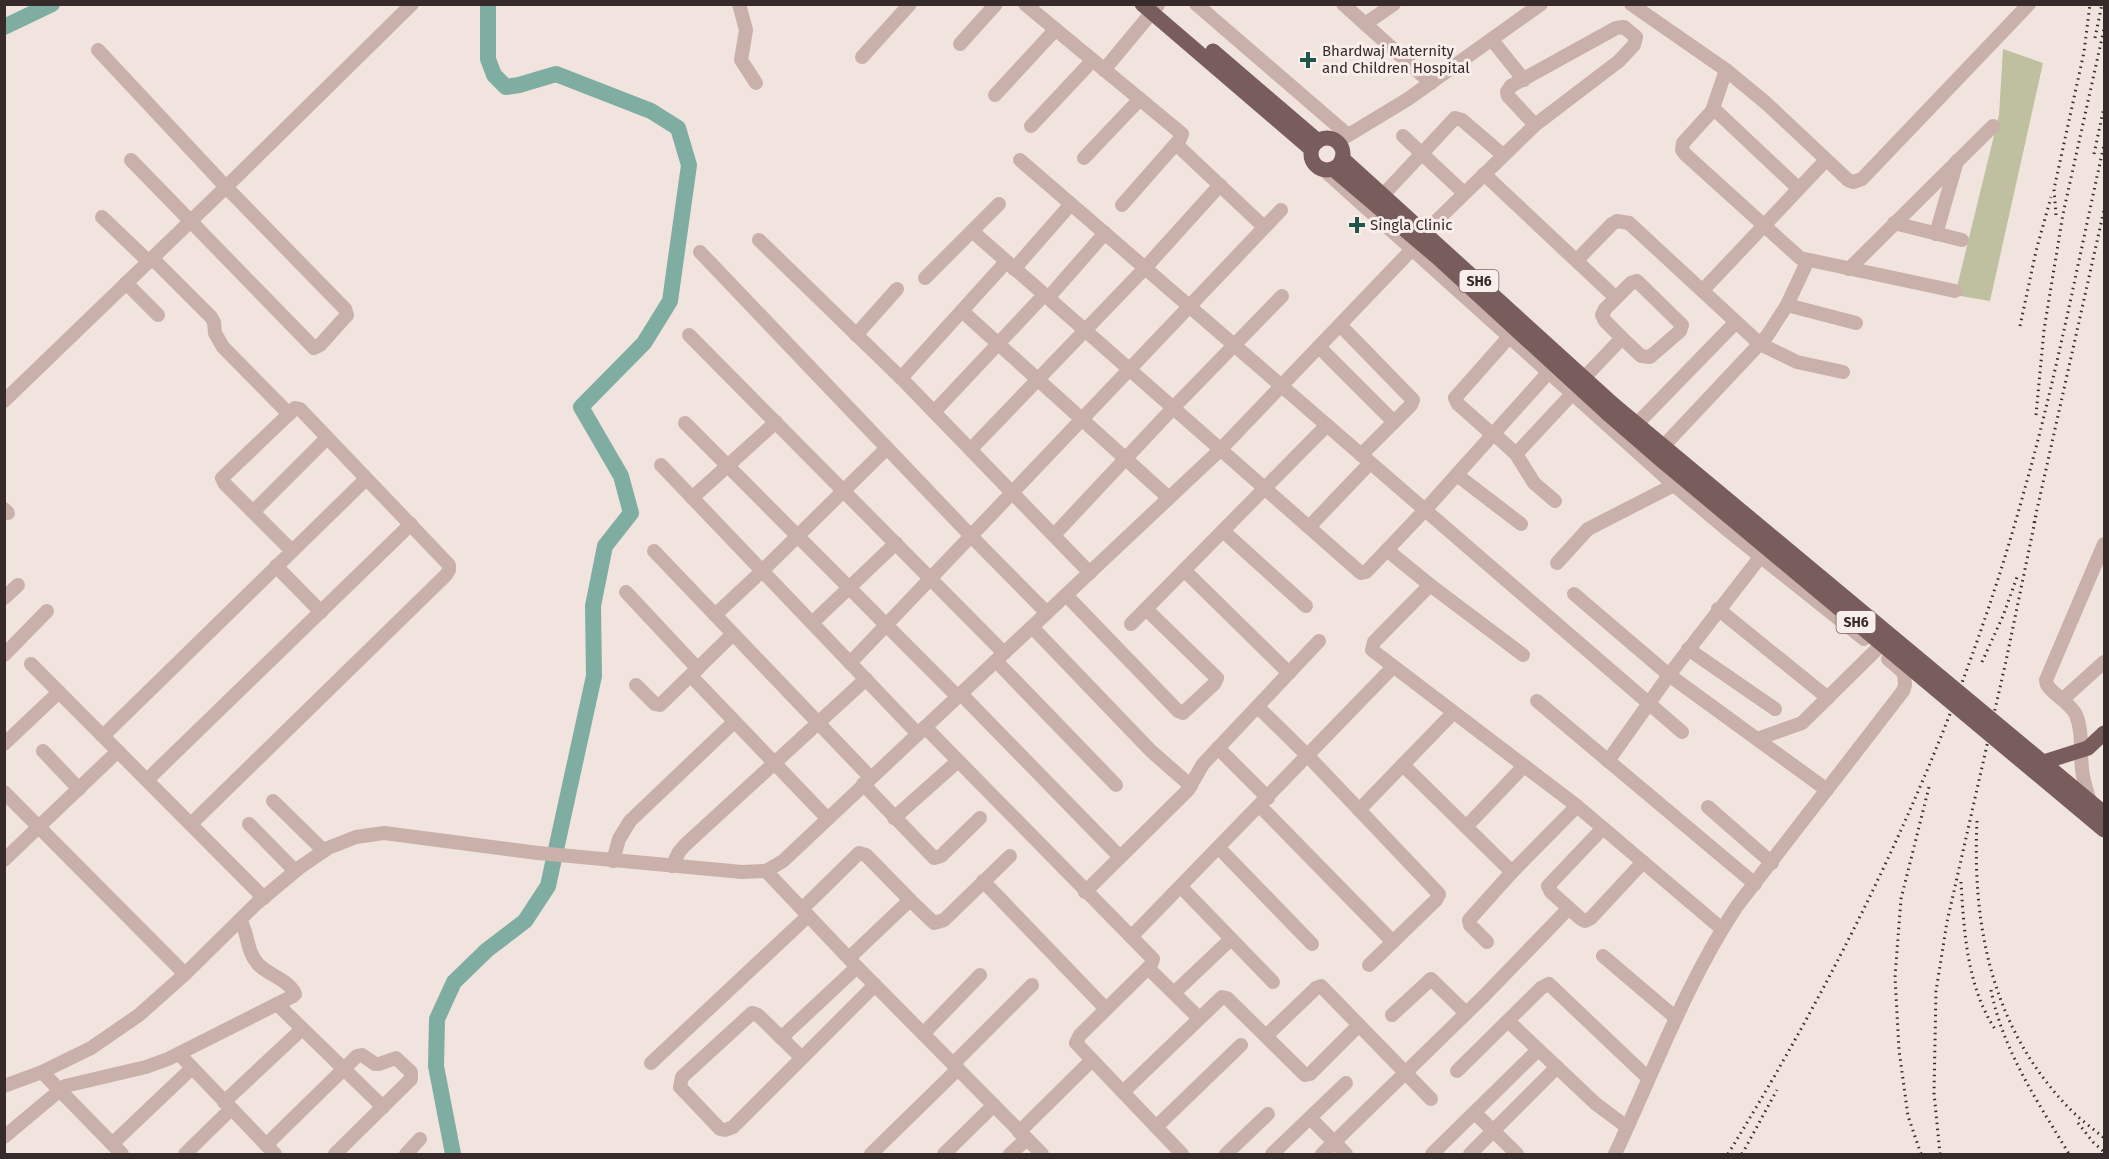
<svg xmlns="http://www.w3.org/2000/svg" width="2109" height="1159" font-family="'Fira Sans',sans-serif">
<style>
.green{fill:#bec09f}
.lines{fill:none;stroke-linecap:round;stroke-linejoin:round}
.river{stroke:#7fada2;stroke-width:16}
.minor{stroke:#c9b0ab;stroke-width:14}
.major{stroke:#785d5c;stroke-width:15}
.rail{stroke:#372a2a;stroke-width:3;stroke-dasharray:1.5 4.5;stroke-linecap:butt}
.major-bridge{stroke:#785d5c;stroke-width:15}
.poi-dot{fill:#21574b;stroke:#f9eeeb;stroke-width:2}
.labels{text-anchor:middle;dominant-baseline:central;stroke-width:6;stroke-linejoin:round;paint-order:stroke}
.shield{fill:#f9eeeb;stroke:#716564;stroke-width:1.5}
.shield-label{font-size:14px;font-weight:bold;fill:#372a2a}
.poi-label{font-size:15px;fill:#372a2a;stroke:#f9eeeb;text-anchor:start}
</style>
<rect width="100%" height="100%" fill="#f1e3de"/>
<polygon class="green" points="2003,49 2043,63 1990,301 1955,295 1999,115"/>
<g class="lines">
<g class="river">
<polyline points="4,27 52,4"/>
<polyline points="453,1154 436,1066 437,1019 454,982 487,950 525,921 548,886 594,676 593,606 605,546 631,513 621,476 581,407 644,343 670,301 689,165 678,128 651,111 556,74 519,85 506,87 494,75 488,59 488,4"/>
</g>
<g class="minor">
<polyline points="739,4 746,30 741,60 756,83"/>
<polyline points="1025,4 1182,134 1180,139 1122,205"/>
<polyline points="1196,4 1348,135"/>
<polyline points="1343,4 1431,83"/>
<polyline points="1631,4 1726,70 1766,103 1848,180 1853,182 1862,179 2029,4"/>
<polyline points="1365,24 1394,4"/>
<polyline points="1492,40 1524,80"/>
<polyline points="960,44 996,4"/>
<polyline points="98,50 226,187 345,309 347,315 320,345 314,348 131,160"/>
<polyline points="862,57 910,4"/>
<polyline points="1104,70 1158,5"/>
<polyline points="1726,70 1712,111 1683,143 1682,150 1685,154 1800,258 1955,291"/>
<polyline points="995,95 1055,30"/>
<polyline points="1713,108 1798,188"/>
<polyline points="1031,126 1092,61"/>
<polyline points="1403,136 1464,193"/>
<polyline points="1337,142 1408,99 1541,4"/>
<polyline points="1176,144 1264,227"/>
<polyline points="1084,158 1140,99"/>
<polyline points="1020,160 1682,732"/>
<polyline points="1324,170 1674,485 1725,528 1864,639"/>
<polyline points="1484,174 1616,298 1631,283 1637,281 1682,325 1680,331 1650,357 1641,356 1622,338 1585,377"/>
<polyline points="1383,195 1455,118 1462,120 1503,155"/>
<polyline points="102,217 149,262"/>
<polyline points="1894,223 1962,240"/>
<polyline points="972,231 1361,573 1366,572 1425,510 1548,373"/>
<polyline points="1425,232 1535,125 1619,61 1634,45 1636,37 1624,27 1616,28 1511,86 1507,92 1508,96 1535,125"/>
<polyline points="1936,234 1957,161"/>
<polyline points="759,240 901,378 1090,573"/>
<polyline points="700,252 970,535 1047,613"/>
<polyline points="152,258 211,317 214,322 215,333 223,347 289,414 295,408 300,409 449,565 449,570 446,575 191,824"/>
<polyline points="1577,260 1612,224 1617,221 1629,223 1760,344 1797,362 1843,372"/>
<polyline points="1014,269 1071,204"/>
<polyline points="1849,269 1993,126"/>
<polyline points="925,278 999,204"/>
<polyline points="126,283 158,315"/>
<polyline points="1703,290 1826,160"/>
<polyline points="1048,298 1105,233"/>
<polyline points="1616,298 1605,309 1602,315 1605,321 1622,338"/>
<polyline points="1787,305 1856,323"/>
<polyline points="962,311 1169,498"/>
<polyline points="1340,325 1413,400 1411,405 1361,455"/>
<polyline points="689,335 1004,653"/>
<polyline points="856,335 897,289"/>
<polyline points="1319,347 1394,422"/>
<polyline points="901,378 1006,262"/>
<polyline points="4,401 226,187 412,4"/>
<polyline points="934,412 1044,295"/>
<polyline points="289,414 222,478 225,484 292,551"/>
<polyline points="685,423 958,697"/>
<polyline points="1629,432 1736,322"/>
<polyline points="1494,434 1516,454 1534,483 1555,501"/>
<polyline points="1493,435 1458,404 1455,398 1509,337"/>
<polyline points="971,449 1145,268 1220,185"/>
<polyline points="1657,453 1767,336 1787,305 1808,260"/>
<polyline points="1516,454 1572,394"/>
<polyline points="661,465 918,734"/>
<polyline points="1457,475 1521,524"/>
<polyline points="692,498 776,422"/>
<polyline points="4,509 8,513"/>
<polyline points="253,512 327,438"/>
<polyline points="1309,527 1370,463"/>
<polyline points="1223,531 1306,606"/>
<polyline points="1054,535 1173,408 1282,296"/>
<polyline points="1387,550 1430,585 1523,655"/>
<polyline points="654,551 870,777"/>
<polyline points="1557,563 1588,529 1674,485"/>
<polyline points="276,566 321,612"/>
<polyline points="1184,570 1289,673"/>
<polyline points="1430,585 1374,642 1372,650 1577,806 1722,929"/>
<polyline points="626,592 698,669"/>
<polyline points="1574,594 1669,675 1827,790"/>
<polyline points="1066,595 1178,711 1183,713 1214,684 1217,678 1146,609"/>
<polyline points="4,598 18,585"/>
<polyline points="1718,609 1828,698"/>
<polyline points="715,615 762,571 887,448"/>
<polyline points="812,623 896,543"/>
<polyline points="1131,624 1327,425"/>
<polyline points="1032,627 1151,751 1191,786"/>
<polyline points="1688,649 1775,709"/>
<polyline points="4,655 47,611"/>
<polyline points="996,661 1116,785"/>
<polyline points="850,663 1281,210"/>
<polyline points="31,664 264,898"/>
<polyline points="691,676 827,818"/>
<polyline points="636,685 655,704 660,705 733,634"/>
<polyline points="961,694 1120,857"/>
<polyline points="2063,699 2104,662"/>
<polyline points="1537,701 1755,884"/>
<polyline points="1258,707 1308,756 1439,894 1436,900 1369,965"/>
<polyline points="925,727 1153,959 1151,965 1080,1035 1076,1043 1182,1154"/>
<polyline points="103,736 366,479"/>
<polyline points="1757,739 1802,723 1877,649"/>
<polyline points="4,744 59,692"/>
<polyline points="1218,748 1268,798"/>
<polyline points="43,751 79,789"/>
<polyline points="1608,761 1669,675 1761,556"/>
<polyline points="1403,765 1512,872"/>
<polyline points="147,780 411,524"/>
<polyline points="863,784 934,858 941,856 980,818"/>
<polyline points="4,792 185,974"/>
<polyline points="273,801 324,851"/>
<path d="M2091 804C2088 795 2085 786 2083 776 2079 757 2084 734 2076 715 2069 700 2046 692 2046 680L2104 544"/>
<polyline points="1260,806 1393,942"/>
<polyline points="1708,807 1772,863"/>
<polyline points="1359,810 1453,713"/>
<polyline points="894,818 958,761"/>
<polyline points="249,824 295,871"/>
<polyline points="1466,827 1524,766"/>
<polyline points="1603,828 1548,886 1551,892 1581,919 1585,921 1591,918 1643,862"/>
<polyline points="1219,848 1312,944"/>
<polyline points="4,860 118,751"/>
<polyline points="613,861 619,839 630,821 734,722"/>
<polyline points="672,866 679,852 685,845 866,679"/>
<polyline points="766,871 857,967 1042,1154"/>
<polyline points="983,881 1106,1009"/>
<polyline points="1181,887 1273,982"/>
<polyline points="1085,892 1188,790 1203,764 1319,641"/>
<polyline points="802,909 859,853 866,855 910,900"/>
<polyline points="1131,937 1393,667"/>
<polyline points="1487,942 1470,925 1469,920 1512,872 1577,806"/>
<polyline points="1603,956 1676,1018"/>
<polyline points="849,958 910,900 934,923 944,920 1010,856"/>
<polyline points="1148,968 1199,1018"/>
<polyline points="1174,993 1231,939"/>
<polyline points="277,1004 383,1107"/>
<polyline points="1392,1015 1431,979 1466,1013"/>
<polyline points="1508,1021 1596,1104 1627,1127"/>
<polyline points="923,1034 980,975"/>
<polyline points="1266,1036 1316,988 1321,986 1431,1099"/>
<polyline points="781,1038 857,967"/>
<polyline points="179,1054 275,1154"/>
<polyline points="802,1058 758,1015 752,1013 682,1077 680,1087 720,1129 725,1130 733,1127 875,985"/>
<polyline points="651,1063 808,916"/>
<polyline points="953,1064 1032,985"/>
<polyline points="1457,1071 1541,988 1549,984 1648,1078"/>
<polyline points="42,1072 122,1154"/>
<polyline points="4,1086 42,1072 91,1048 139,1015 185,974 257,903 299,868 328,848 356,837 384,833 538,853 742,872 766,871 783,861 1220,450 1419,242"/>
<polyline points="1123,1092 1222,997 1227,998 1305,1075 1310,1074 1359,1025"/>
<polyline points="224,1102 301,1030"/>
<polyline points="1475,1113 1517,1154"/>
<polyline points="1310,1118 1346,1154"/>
<polyline points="1156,1127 1241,1045"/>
<polyline points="1019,1132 1092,1060"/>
<path d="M4 1137 65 1086 146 1067 168 1059 293 996 295 994C289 980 268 975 258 964 246 951 249 934 240 920"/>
<polyline points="112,1144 192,1068"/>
<polyline points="266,1145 357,1056 362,1055 375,1064 379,1064 396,1058 411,1072 411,1079 335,1154"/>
<polyline points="185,1154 231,1109"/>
<polyline points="406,1154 420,1139"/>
<polyline points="871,1154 958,1069"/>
<polyline points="944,1154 994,1105"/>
<polyline points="1010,1154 1027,1139"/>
<polyline points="1226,1154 1268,1114"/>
<polyline points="1272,1154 1346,1083"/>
<polyline points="1322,1154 1484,996 1569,908"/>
<polyline points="1432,1154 1538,1050"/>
<polyline points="1470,1154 1557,1067"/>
<path d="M1615 1154C1654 1071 1686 983 1737 906L1903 691 1905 685 1904 673 1888 659"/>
</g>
<g class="major">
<polyline points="1142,4 1311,149"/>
<polyline points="1213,51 1318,141"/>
<circle cx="1327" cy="154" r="16"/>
<polyline points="1342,158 1614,405"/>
<polyline points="1333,169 1438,258 1607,413"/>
</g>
<g class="rail">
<polyline points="2095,38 2102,4"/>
<polyline points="2094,154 2104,107"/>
<polyline points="2056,215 2054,189 2084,52 2090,4"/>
<polyline points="2020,326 2036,251 2051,197"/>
<polyline points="2036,415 2044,330 2063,214 2104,29"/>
<polyline points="2034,523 2104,210"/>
<polyline points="1982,662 2003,616 2017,577"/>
<path d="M1977 821C1972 926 1992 1026 2066 1105 2077 1117 2092 1128 2104 1138"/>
<path d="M1961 882C1964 931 1967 987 1995 1029"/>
<path d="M1991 990C2003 1051 2038 1102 2069 1154"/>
<polyline points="2078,1123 2093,1142 2104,1152"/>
<path d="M1728 1154C1854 949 1959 728 2023 495 2056 380 2078 261 2104 145"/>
<polyline points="1742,1154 1777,1090"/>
<polyline points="1921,1154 1908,1116 1899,1050 1895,977 1901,899 1930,783"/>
<polyline points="1940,1154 1934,1093 1936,991 1947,922 2006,661 2036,516"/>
</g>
<g class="major-bridge">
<polyline points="1614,405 2104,813"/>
<polyline points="1607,413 1660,459 2104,830"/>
<polyline points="2044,762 2088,748 2104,733"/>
</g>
</g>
<g class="poi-dot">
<path d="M1305 51h6v6h6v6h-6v6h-6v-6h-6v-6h6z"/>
<path d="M1354 216h6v6h6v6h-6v6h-6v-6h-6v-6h6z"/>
</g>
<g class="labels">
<g class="shield">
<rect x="1459.5" y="270" width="39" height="22" rx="4.5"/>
<rect x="1836.5" y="611" width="39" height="22" rx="4.5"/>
</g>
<g class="shield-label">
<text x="1479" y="281">SH6</text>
<text x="1856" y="622">SH6</text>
</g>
<g class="poi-label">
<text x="1322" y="51">Bhardwaj Maternity<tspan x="1322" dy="17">and Children Hospital</tspan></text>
<text x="1370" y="225">Singla Clinic</text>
</g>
</g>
<rect width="2109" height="1159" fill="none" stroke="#372a2a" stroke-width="12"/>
</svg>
